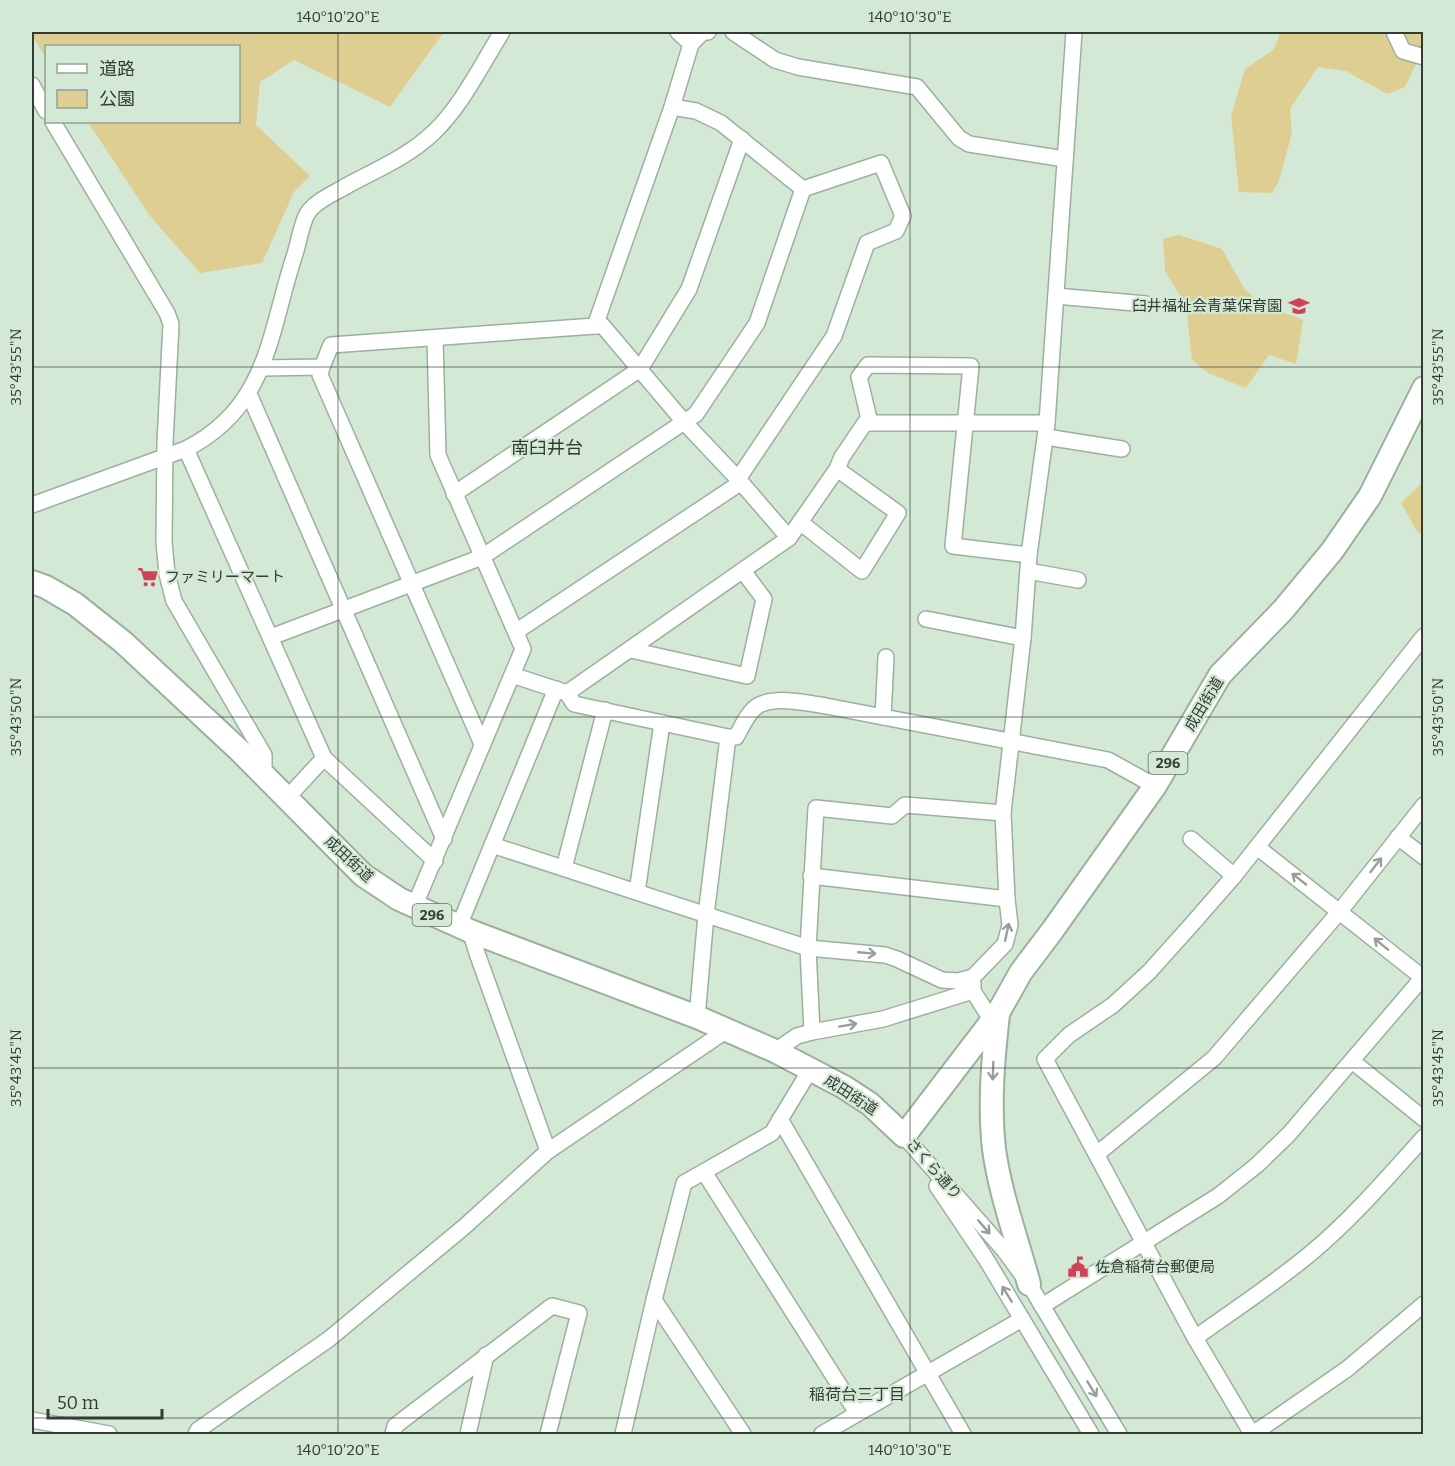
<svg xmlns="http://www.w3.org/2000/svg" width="1455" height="1466" font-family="Bitter,'Noto Sans JP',serif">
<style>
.green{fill:#dfce92}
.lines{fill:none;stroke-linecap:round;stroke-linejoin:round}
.minor-casing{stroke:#9bb09d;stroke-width:18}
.highway-casing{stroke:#9bb09d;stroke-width:26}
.minor{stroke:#fff;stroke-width:15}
.highway{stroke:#fff;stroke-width:22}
.oneway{stroke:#999e9a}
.ticks{fill:none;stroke:#333c34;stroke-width:1.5;stroke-opacity:0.45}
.labels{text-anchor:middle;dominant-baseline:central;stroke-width:4.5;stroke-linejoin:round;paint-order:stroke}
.shield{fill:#d3e9d5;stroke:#637064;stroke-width:1.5}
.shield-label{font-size:14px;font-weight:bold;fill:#333c34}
.poi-label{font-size:15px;fill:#333c34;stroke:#d3e9d5;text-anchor:start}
.street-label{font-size:15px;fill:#333c34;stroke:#d3e9d5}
.neighbourhood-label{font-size:16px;fill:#333c34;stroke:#d3e9d5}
.quarter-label{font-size:18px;fill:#333c34;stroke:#d3e9d5}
.neatline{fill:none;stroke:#333c34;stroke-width:2}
.ticks-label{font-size:15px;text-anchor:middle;fill:#333c34}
</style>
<rect width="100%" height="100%" fill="#d3e9d5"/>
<g class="green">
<polygon points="32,32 444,32 390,107 294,60 260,82 256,125 310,176 294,192 262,263 200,273 150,216 88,122 238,122 238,46 46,46 46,58 32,35"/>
<polygon points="1281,32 1423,32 1423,50 1405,87 1387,94 1346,71 1318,67 1290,109 1292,133 1279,181 1272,193 1239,192 1231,116 1245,69 1273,50"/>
<polygon points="1179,235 1222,249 1245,290 1262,304 1303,320 1296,364 1269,355 1246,388 1208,373 1192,360 1186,306 1165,271 1163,239"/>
<polygon points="1423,482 1424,482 1423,534 1418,533 1401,503"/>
</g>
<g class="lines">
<g class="minor-casing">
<g id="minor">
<polyline points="678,32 691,44"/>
<polyline points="733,32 775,60 798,67 917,87 959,138 969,144 1065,159"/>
<polyline points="1394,32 1403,51 1424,57"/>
<polyline points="32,85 46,111"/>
<polyline points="672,107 696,111 721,123 803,189"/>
<polyline points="53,122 167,313 171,324 165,443 164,542 167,574 174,601 264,755 264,775"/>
<polyline points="1056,296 1146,304"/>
<polyline points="595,326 602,325 685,423 738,479 789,538"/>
<polyline points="322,367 320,375 482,744"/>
<polyline points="262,368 322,367 331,345 595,326 672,107 691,44 703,32 708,32"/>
<polyline points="249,394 444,839"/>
<polyline points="870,423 859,377 868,365 971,366 953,546 1029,555"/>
<polyline points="1046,437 1122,449"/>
<polyline points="186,449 324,758 435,861"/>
<polyline points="738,479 834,336 867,243 896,231 903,216 881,163 803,189"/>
<polyline points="454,494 640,369 689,289 742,139"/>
<path d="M32 505 186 449C269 407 269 332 295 254 299 241 301 226 307 214 315 201 335 193 348 185 376 170 409 156 433 133 461 107 482 64 502 32"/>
<polyline points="800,522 862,571 898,513 837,469"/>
<polyline points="1028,571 1078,580"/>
<polyline points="926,619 1023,638"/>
<polyline points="517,631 740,483"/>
<polyline points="271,637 482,557 696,414 757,323 803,189"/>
<polyline points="631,650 747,676 764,599 743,571"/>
<polyline points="512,675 567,693 789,538 837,469 842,457 865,423 1047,423"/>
<polyline points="567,693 574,704 728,737 706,915 697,1017"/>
<polyline points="883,717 886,657"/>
<path d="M728 737H736C742 727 748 711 759 705 777 696 807 703 826 706L1108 760 1155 786"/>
<polyline points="287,798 324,758"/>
<polyline points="1398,837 1424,857"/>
<polyline points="1191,839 1234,876"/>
<polyline points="492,845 808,948 885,955 897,959 942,980 958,981 973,977 1005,944 1010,925 1007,899 1003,813 1023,638 1029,555 1047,423 1074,32"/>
<polyline points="1257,847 1422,977"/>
<polyline points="564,868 605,710"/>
<polyline points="811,876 1007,899"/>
<polyline points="637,892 662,723"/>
<polyline points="414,907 523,649 438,455 435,338"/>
<polyline points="459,926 556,689"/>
<polyline points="470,931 478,956 548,1151"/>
<polyline points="973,983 973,991 992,1021"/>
<polyline points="812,1032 808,948 816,808 892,816 905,805 1003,813"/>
<polyline points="775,1051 797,1036 812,1032 883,1019 973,991"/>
<polyline points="1352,1061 1424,1119"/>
<polyline points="780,1119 963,1434"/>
<polyline points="904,1136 1004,1250 1029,1284 1119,1434"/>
<polyline points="1097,1154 1214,1058 1340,911 1424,805"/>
<polyline points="704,1172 857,1413"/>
<polyline points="937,1186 986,1259 1091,1434"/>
<polyline points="654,1300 743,1434"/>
<polyline points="1042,1306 1218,1196 1257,1165 1289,1134 1424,976"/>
<path d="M1195 1338C1234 1310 1274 1284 1311 1253 1351 1220 1389 1176 1424 1137"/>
<polyline points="32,1420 109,1434"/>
<polyline points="196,1434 198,1430 329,1339 464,1227 548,1151 727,1030"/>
<polyline points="393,1434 395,1426 552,1306 579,1313 548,1434"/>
<polyline points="468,1434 486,1355"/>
<polyline points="623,1434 654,1300 684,1183 772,1133 810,1070"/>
<polyline points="822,1434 1022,1319"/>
<polyline points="1252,1434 1195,1338 1045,1059 1069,1035 1113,1005 1149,972 1193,923 1234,876 1424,636"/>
<polyline points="1253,1434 1347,1369 1424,1304"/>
</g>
</g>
<g class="highway-casing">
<g id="highway">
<polyline points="32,582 46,587 75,604 123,642 239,750 363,875 399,899 470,931 697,1017 775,1051 844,1087 870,1104 904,1136 998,1013 1021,972 1052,931 1155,786 1220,675 1283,610 1332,551 1370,496 1424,388"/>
<path d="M998 1014C993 1059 989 1104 994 1149 1000 1194 1017 1239 1029 1284"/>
</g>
</g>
<use href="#minor" class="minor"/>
<use href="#highway" class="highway"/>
</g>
<defs><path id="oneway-shaft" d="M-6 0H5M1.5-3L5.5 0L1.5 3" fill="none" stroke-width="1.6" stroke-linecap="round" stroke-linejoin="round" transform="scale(1.5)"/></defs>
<g class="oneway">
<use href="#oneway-shaft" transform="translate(1376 865) rotate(-52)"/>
<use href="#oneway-shaft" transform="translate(1299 879) rotate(-142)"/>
<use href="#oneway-shaft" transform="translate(1007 932) rotate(-78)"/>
<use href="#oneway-shaft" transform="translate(1381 944) rotate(-141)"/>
<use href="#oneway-shaft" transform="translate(867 953) rotate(5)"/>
<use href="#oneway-shaft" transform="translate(848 1025) rotate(-10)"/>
<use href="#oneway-shaft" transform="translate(993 1071) rotate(92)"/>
<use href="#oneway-shaft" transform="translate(984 1227) rotate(49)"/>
<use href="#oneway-shaft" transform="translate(1007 1294) rotate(-121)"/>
<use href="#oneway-shaft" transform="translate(1092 1389) rotate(59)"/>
</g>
<path class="ticks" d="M338 32V1434M910 32V1434M32 367H1424M32 717H1424M32 1068H1424M32 1418H1424"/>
<defs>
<g id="school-bare" transform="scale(1.62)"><path d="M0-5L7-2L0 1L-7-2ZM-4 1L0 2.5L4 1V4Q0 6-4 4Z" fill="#d1415a" stroke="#d3e9d5" stroke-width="2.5" paint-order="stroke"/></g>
<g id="supermarket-bare" transform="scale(1.62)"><path d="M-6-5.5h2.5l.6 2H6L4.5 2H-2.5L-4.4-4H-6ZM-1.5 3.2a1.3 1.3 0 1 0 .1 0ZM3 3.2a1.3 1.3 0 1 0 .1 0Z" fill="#d1415a" stroke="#d3e9d5" stroke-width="2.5" paint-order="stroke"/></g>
<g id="civic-bare" transform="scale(1.62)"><path d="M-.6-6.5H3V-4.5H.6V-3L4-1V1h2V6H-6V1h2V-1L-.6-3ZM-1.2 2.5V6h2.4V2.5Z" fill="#d1415a" stroke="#d3e9d5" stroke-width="2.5" paint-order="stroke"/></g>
</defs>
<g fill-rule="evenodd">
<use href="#school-bare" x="1299" y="306"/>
<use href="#supermarket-bare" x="148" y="577"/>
<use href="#civic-bare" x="1078" y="1267"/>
</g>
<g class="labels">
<g class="shield">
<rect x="1148.5" y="752" width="39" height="22" rx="4.5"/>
<rect x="412.5" y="904" width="39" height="22" rx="4.5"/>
</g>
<g class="shield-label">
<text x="1168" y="763">296</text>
<text x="432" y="915">296</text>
</g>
<g class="poi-label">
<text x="1282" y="306" text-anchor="end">臼井福祉会青葉保育園</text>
<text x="165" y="577">ファミリーマート</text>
<text x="1095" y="1267">佐倉稲荷台郵便局</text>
</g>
<g class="street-label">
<text transform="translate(1204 704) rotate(-59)">成田街道</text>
<text transform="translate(349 859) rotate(43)">成田街道</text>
<text transform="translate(851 1095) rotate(33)">成田街道</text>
<text transform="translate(934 1169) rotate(49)">さくら通り</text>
</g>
<g class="neighbourhood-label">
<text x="857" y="1394">稲荷台三丁目</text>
</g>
<g class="quarter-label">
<text x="547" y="448">南臼井台</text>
</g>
</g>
<rect width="1455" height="1466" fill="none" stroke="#d3e9d5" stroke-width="66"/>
<rect x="45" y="45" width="195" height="78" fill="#d3e9d5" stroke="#93a495" stroke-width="1.5"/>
<rect x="57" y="64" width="30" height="9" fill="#ffffff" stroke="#93a495" stroke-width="1.5"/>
<text x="99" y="75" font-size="18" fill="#333c34">道路</text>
<rect x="57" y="90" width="30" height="18" fill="#dfce92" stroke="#93a495" stroke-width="1.5"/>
<text x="99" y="105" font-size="18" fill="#333c34">公園</text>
<path d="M48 1409v9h114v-9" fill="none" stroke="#333c34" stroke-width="3"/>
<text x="57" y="1409" font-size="18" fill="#333c34" stroke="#d3e9d5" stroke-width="4.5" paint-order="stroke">50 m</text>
<rect x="33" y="33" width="1389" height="1400" class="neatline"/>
<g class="ticks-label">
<text x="338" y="22">140°10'20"E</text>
<text x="910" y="22">140°10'30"E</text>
<text transform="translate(16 367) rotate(-90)" y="5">35°43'55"N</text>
<text transform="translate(1438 367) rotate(-90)" y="5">35°43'55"N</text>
<text transform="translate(16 717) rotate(-90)" y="5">35°43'50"N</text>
<text transform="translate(1438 717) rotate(-90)" y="5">35°43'50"N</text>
<text transform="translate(16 1068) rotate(-90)" y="5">35°43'45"N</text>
<text transform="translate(1438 1068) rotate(-90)" y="5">35°43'45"N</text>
<text x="338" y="1455">140°10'20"E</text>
<text x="910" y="1455">140°10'30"E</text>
</g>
</svg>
